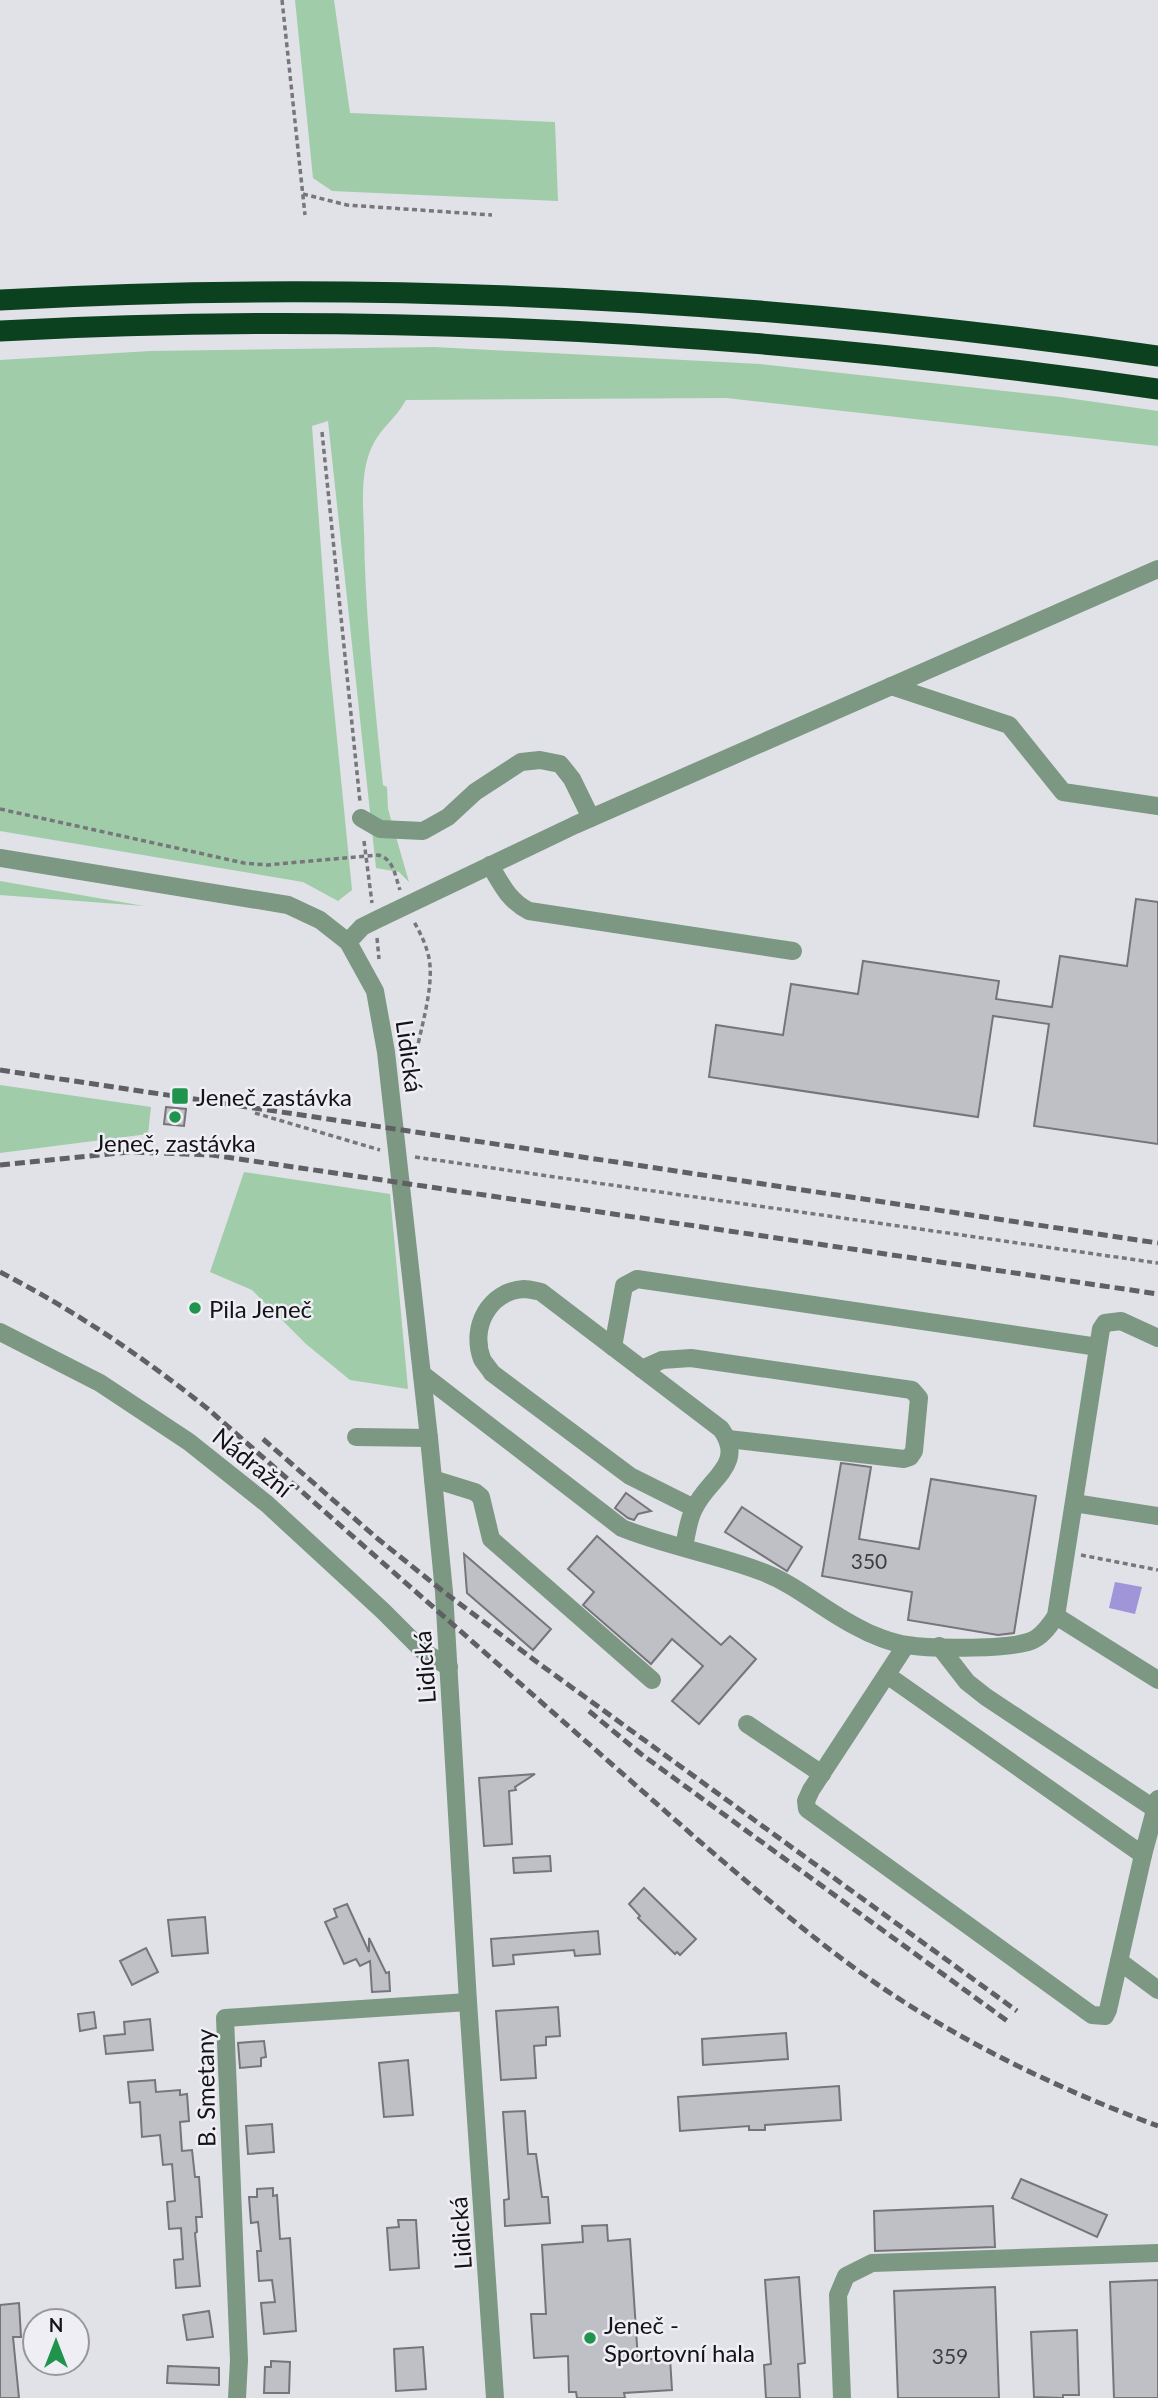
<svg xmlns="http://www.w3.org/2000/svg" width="1158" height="2398" font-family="Lato,sans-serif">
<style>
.green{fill:#a0ccaa}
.water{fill:#a095d9}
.building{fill:#bfbfc6;stroke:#76757b;stroke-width:2}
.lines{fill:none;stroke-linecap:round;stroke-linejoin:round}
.path{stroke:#77777b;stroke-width:3.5;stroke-dasharray:5 3.5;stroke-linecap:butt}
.minor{stroke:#7c9782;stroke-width:18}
.highway{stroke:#0c4120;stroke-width:21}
.rail{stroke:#606064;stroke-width:5;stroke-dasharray:10 5;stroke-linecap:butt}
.poi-dot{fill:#20934d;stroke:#efeef5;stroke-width:2.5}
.labels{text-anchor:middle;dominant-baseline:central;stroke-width:5;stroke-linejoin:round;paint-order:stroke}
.number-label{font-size:21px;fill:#3f3f42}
.street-label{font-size:24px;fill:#141416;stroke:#efeef5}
.poi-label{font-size:24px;fill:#141416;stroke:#efeef5;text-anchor:start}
</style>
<rect width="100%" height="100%" fill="#e1e1e8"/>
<g class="green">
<polygon points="295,0 334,0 350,113 555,122 558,201 332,191 313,178"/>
<path d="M434 347 760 364 1060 397 1158 411V446L726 398 406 400C393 423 377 429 368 457 361 480 363 507 364 531 365 613 374 695 382 776L383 785 387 787 388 809 409 882 399 872 376 868 328 421 312 426 329 658 352 890 338 901 303 882 0 831V360L150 351Z"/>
<polygon points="0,881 144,906 0,895"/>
<polygon points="0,1085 151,1107 148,1134 0,1153"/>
<polygon points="244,1172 390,1194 408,1389 350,1380 306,1344 252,1290 210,1272"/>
</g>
<polygon class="water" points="1115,1582 1142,1587 1135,1614 1109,1608"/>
<g class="building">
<polygon points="1136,899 1158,902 1158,1144 1034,1126 1049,1024 993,1016 978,1117 709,1077 716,1025 783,1035 791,984 858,994 863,961 999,981 996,999 1052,1007 1060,956 1127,966"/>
<polygon points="166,1107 186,1109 184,1126 164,1124"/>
<polygon points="841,1463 871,1467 859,1539 919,1549 931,1479 1036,1496 1014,1633 998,1635 908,1620 912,1592 822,1576"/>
<polygon points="626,1493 651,1511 638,1514 634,1520 628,1518 615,1508"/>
<polygon points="742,1507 802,1547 787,1571 725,1532"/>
<polygon points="597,1536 721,1645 730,1636 756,1659 699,1724 672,1701 703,1666 672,1639 651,1664 583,1605 594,1592 568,1569"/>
<polygon points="464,1554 551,1629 533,1650 467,1593"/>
<polygon points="535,1774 515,1787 516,1790 509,1791 512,1844 484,1846 479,1778"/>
<polygon points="550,1856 551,1871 514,1873 513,1858"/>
<polygon points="644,1888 696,1939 680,1955 677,1952 675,1954 638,1918 640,1916 629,1904"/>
<polygon points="347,1904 369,1952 369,1938 386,1973 389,1972 390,1991 372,1992 370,1961 360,1966 356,1959 344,1964 325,1922 337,1917 334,1909"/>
<polygon points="205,1917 208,1953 172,1956 168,1920"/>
<polygon points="598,1931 600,1954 575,1956 574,1950 513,1955 514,1964 493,1966 491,1939"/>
<polygon points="146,1948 158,1972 132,1985 120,1961"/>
<polygon points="558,2007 560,2036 546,2037 546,2045 534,2046 536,2078 501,2080 496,2011"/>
<polygon points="94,2012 96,2028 80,2031 78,2014"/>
<polygon points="150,2019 153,2050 106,2054 104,2036 125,2034 124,2022"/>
<polygon points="786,2033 788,2059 703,2065 702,2039"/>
<polygon points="264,2041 266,2057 261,2058 261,2066 240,2068 238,2043"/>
<polygon points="408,2060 413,2115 384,2117 379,2063"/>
<polygon points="155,2080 156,2092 180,2090 180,2095 187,2094 189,2121 180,2122 182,2151 192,2150 195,2177 199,2177 202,2217 196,2217 197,2232 195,2233 200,2286 176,2288 174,2260 183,2259 181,2228 169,2229 167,2202 175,2201 172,2164 163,2165 160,2135 142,2137 140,2102 130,2103 128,2082"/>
<polygon points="839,2086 841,2120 765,2125 765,2130 749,2130 749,2126 680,2131 678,2097"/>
<polygon points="525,2111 528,2154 536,2154 542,2197 548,2197 550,2223 505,2226 504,2200 509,2199 503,2112"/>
<polygon points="272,2124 274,2152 248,2154 246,2126"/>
<polygon points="1021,2179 1107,2215 1097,2237 1012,2198"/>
<polygon points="273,2188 273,2196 277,2195 280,2239 290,2238 296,2331 264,2334 261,2303 275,2302 272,2280 259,2281 257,2251 261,2251 258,2222 251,2223 249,2197 257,2197 257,2189"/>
<polygon points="993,2206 995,2247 875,2251 874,2211"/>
<polygon points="398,2220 416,2220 419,2268 390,2270 387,2228 399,2227"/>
<polygon points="607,2225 608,2241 630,2239 638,2360 670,2358 672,2390 624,2393 625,2398 577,2398 576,2392 569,2392 568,2356 534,2358 531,2314 546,2314 542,2245 583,2242 582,2226"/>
<polygon points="799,2277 805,2363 798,2364 800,2398 766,2398 764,2365 771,2364 765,2280"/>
<polygon points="1158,2280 1158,2398 1114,2398 1110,2282"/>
<polygon points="995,2287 999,2398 898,2398 894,2291"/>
<polygon points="19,2303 21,2337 13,2337 19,2398 0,2398 0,2305"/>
<polygon points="209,2311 213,2337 187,2340 183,2315"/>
<polygon points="1077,2330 1079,2395 1063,2395 1063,2398 1034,2397 1031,2332"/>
<polygon points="423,2347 426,2389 396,2391 394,2349"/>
<polygon points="271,2361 290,2362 289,2393 264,2393 265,2367 271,2367"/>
<polygon points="168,2366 219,2368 219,2385 167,2383"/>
</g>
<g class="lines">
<g class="path">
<polyline points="282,0 305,215"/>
<polyline points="303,194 347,205 492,215"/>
<polyline points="322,432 360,802"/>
<path d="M0 809 244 863 267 865 378 855C394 859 395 876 400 890"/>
<polyline points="364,841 372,903"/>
<polyline points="377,938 379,959"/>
<path d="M402 1053 416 1054C421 1028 432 993 430 966 429 950 421 934 413 920"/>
<polyline points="255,1113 380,1150"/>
<polyline points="415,1157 1158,1263"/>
<polyline points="1081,1555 1158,1570"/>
</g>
<g class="minor">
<polyline points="891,686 1009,725 1063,792 1158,806"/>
<polyline points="361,818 380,829 423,831 448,817 475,792 521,762 540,760 560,764 572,779 591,818"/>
<polyline points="0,858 288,905 320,920 348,942 375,991 386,1052 429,1438 444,1592 468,2002 495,2398"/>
<path d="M490 865C501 884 509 901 529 911L793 951"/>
<polyline points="348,942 362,927 376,920 575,825 1158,569"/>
<polyline points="0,1332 100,1383 189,1442 267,1504 383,1611 424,1652 449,1667"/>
<polyline points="613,1347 624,1286 637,1279 1098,1347"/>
<polyline points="642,1369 662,1360 691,1358 912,1390 919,1398 914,1451 910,1457 904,1459 728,1439"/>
<path d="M422 1374 622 1528C666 1546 715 1554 760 1571 796 1584 823 1610 857 1627 871 1635 892 1643 907 1645 931 1649 1017 1650 1035 1639 1044 1634 1050 1625 1056 1616L1101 1329 1105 1323 1121 1321 1158 1338"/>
<polyline points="356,1437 429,1438"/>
<polyline points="433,1479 475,1492 481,1497 491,1539 652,1680"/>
<polyline points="1074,1503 1158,1516"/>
<path d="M684 1546C687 1534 688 1520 694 1509 707 1479 747 1465 721 1429L541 1292C536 1291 529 1289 524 1289 489 1291 470 1327 482 1359 484 1363 489 1368 492 1373L630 1476 694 1508"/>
<polyline points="1056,1616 1158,1680"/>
<polyline points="906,1645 811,1790 806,1801 807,1809 1092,2015 1105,2016 1108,2010 1143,1855 1158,1799"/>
<polyline points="939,1646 967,1682 986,1697 1155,1809"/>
<polyline points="887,1675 1143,1855"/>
<polyline points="747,1724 822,1774"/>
<polyline points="1119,1961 1158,1990"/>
<polyline points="237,2398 239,2360 225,2018 468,2002"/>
<polyline points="842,2398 838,2295 846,2276 872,2263 1158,2253"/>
</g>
<g class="highway">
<path d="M0 300C387 278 775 301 1158 356"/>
<path d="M0 331C387 310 775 334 1158 389"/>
</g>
<g class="rail">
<polyline points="0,1070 1158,1243"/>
<polyline points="0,1165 130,1152 212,1155 1158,1294"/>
<path d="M0 1272C74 1310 143 1357 208 1409L698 1840C764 1896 830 1955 904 2002 984 2053 1069 2093 1158 2126"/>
<polyline points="263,1439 378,1539 444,1592 541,1665 1017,2011"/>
<polyline points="589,1711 641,1754 1010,2023"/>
</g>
</g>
<g class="poi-dot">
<rect x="171" y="1087" width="18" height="18" rx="3.5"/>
<circle cx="175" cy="1117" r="7"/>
<circle cx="195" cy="1308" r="7"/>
<circle cx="590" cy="2338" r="7"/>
</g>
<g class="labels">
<g class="number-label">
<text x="869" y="1560">350</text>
<text x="950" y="2355">359</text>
</g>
<g class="street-label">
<text transform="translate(410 1056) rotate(82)">Lidická</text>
<text transform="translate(253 1462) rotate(39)">Nádražní</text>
<text transform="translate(424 1667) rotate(-94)">Lidická</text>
<text transform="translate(205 2088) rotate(-91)">B. Smetany</text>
<text transform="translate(460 2233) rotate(-94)">Lidická</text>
</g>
<g class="poi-label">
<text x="196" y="1096">Jeneč zastávka</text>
<text x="175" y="1142" text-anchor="middle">Jeneč, zastávka</text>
<text x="209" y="1308">Pila Jeneč</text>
<text x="604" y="2324">Jeneč -<tspan x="604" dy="28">Sportovní hala</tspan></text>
</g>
</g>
<g transform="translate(56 2342)"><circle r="33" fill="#efeef5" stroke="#97979c" stroke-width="2"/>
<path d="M0-5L12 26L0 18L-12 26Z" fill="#20934d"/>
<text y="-10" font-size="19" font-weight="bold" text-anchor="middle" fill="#141416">N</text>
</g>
</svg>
